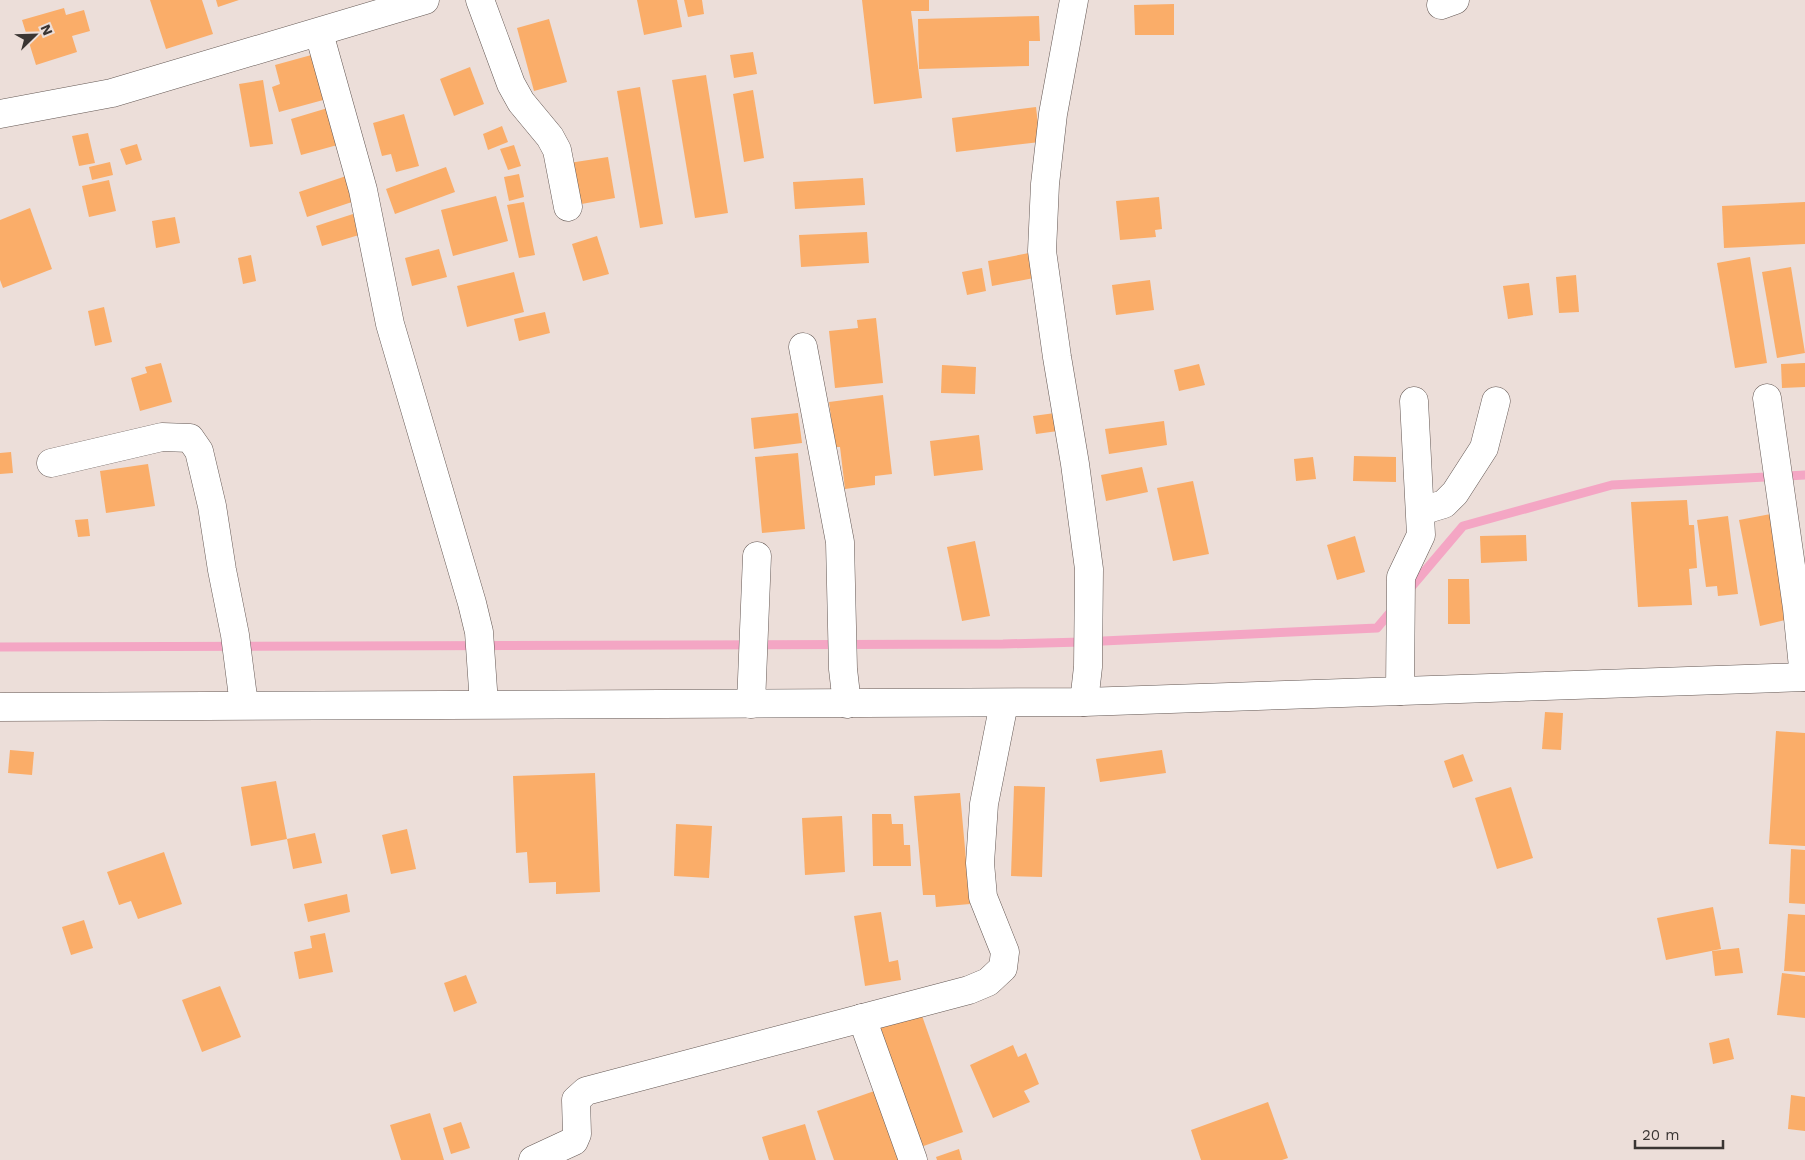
<svg xmlns="http://www.w3.org/2000/svg" width="1805" height="1160" font-family="'Work Sans',sans-serif">
<style>
.lines{fill:none;stroke-linecap:round;stroke-linejoin:round}
.stream{stroke:#f4a6c4;stroke-width:9}
.building{fill:#faad69}
.minor-casing{stroke:#645854;stroke-width:29}
.major-casing{stroke:#645854;stroke-width:29}
.minor{stroke:#fff;stroke-width:28}
.major{stroke:#fff;stroke-width:28}
</style>
<rect width="100%" height="100%" fill="#ecded9"/>
<g class="lines">
<g class="stream">
<polyline points="1407,592 1463,526 1612,485 1805,475"/>
<polyline points="0,647 1003,644 1082,642 1377,628 1394,608"/>
</g>
</g>
<g class="building">
<polygon points="150,0 202,0 213,34 166,49"/>
<polygon points="216,0 239,0 218,7"/>
<polygon points="637,0 677,0 682,27 644,35"/>
<polygon points="684,0 702,0 704,14 688,17"/>
<polygon points="862,0 929,0 929,11 911,11 922,98 874,104"/>
<polygon points="1174,4 1174,35 1135,35 1134,5"/>
<polygon points="64,8 66,15 84,10 90,31 72,36 77,52 36,65 22,20"/>
<polygon points="1039,16 1040,41 1029,41 1029,66 919,69 918,19"/>
<polygon points="549,19 567,82 534,91 517,28"/>
<polygon points="753,52 757,74 734,78 730,55"/>
<polygon points="315,54 327,99 279,112 272,87 280,84 275,65"/>
<polygon points="470,67 484,104 454,116 440,79"/>
<polygon points="706,75 728,213 695,218 672,80"/>
<polygon points="263,80 273,144 250,147 239,84"/>
<polygon points="640,87 663,224 640,228 617,91"/>
<polygon points="753,90 764,158 744,162 733,94"/>
<polygon points="331,107 341,144 301,155 291,119"/>
<polygon points="1036,107 1040,142 956,152 952,118"/>
<polygon points="404,114 419,166 396,172 391,154 382,156 373,123"/>
<polygon points="502,126 508,142 488,150 483,134"/>
<polygon points="88,133 95,163 79,166 72,136"/>
<polygon points="137,144 142,160 126,165 120,149"/>
<polygon points="514,145 521,166 508,170 500,149"/>
<polygon points="608,157 615,198 576,205 569,163"/>
<polygon points="110,162 113,175 92,180 89,167"/>
<polygon points="446,167 455,192 395,214 386,189"/>
<polygon points="519,174 524,197 509,201 504,177"/>
<polygon points="349,175 358,200 307,217 299,192"/>
<polygon points="863,178 865,205 795,209 793,182"/>
<polygon points="109,180 116,211 89,217 82,186"/>
<polygon points="496,196 508,241 453,256 441,210"/>
<polygon points="1159,197 1162,229 1155,230 1156,237 1120,240 1116,201"/>
<polygon points="524,202 535,255 519,258 507,205"/>
<polygon points="1805,202 1805,244 1724,248 1722,206"/>
<polygon points="30,208 52,269 3,288 0,280 0,220"/>
<polygon points="353,214 359,235 322,246 316,226"/>
<polygon points="175,217 180,243 156,248 152,221"/>
<polygon points="867,232 869,263 801,267 799,235"/>
<polygon points="597,236 609,274 583,281 572,244"/>
<polygon points="439,249 447,277 412,286 405,258"/>
<polygon points="1034,252 1039,277 992,286 988,261"/>
<polygon points="251,255 256,281 243,284 238,258"/>
<polygon points="1750,257 1767,363 1735,368 1717,263"/>
<polygon points="1791,267 1805,353 1777,358 1762,272"/>
<polygon points="982,268 986,291 967,295 962,272"/>
<polygon points="514,272 524,312 467,327 457,286"/>
<polygon points="1576,275 1579,312 1559,313 1556,277"/>
<polygon points="1150,280 1154,310 1116,315 1112,285"/>
<polygon points="1529,283 1533,315 1508,319 1503,286"/>
<polygon points="104,307 112,342 95,346 88,311"/>
<polygon points="545,312 550,333 519,341 514,319"/>
<polygon points="876,318 883,383 835,388 829,331 858,328 857,320"/>
<polygon points="161,363 172,402 140,411 131,378 147,373 145,367"/>
<polygon points="1805,363 1805,387 1782,388 1781,364"/>
<polygon points="1199,364 1205,385 1179,391 1174,370"/>
<polygon points="942,365 976,367 975,394 941,393"/>
<polygon points="883,395 892,474 875,476 875,485 845,489 840,447 835,447 829,402"/>
<polygon points="798,413 802,443 754,449 751,418"/>
<polygon points="1055,413 1058,431 1036,434 1033,416"/>
<polygon points="1164,421 1167,445 1109,454 1105,429"/>
<polygon points="979,435 983,470 934,476 930,441"/>
<polygon points="11,452 13,473 0,474 0,453"/>
<polygon points="798,453 805,529 762,533 755,457"/>
<polygon points="1354,456 1396,457 1396,482 1353,481"/>
<polygon points="1313,457 1316,479 1296,481 1294,459"/>
<polygon points="148,464 155,506 106,513 100,471"/>
<polygon points="1142,467 1148,492 1106,501 1101,475"/>
<polygon points="1193,481 1209,554 1173,561 1157,488"/>
<polygon points="1687,500 1689,525 1694,525 1697,568 1689,569 1692,605 1638,607 1631,502"/>
<polygon points="1776,513 1793,618 1760,626 1739,520"/>
<polygon points="1728,516 1738,594 1718,596 1717,586 1706,587 1697,520"/>
<polygon points="88,519 90,536 78,537 75,520"/>
<polygon points="1526,535 1527,561 1481,563 1480,536"/>
<polygon points="1355,536 1365,572 1337,580 1327,545"/>
<polygon points="975,541 990,616 962,621 947,547"/>
<polygon points="1448,579 1469,579 1470,624 1448,624"/>
<polygon points="1545,712 1563,713 1561,750 1542,749"/>
<polygon points="1776,731 1805,733 1805,846 1769,844"/>
<polygon points="10,750 34,752 32,775 8,773"/>
<polygon points="1162,750 1166,773 1100,782 1096,759"/>
<polygon points="1463,754 1473,781 1453,788 1444,761"/>
<polygon points="595,773 600,892 556,894 556,882 529,883 527,852 516,853 513,776"/>
<polygon points="276,781 287,839 251,846 241,787"/>
<polygon points="1014,786 1045,787 1042,877 1011,876"/>
<polygon points="1511,787 1533,858 1497,869 1475,798"/>
<polygon points="960,793 970,904 936,907 935,895 923,895 914,796"/>
<polygon points="872,814 891,814 892,824 903,824 904,845 910,845 911,866 873,866"/>
<polygon points="842,816 845,872 805,875 802,818"/>
<polygon points="676,824 712,826 709,878 674,876"/>
<polygon points="407,829 416,869 391,874 382,835"/>
<polygon points="315,833 322,863 293,869 287,839"/>
<polygon points="1791,849 1805,850 1805,904 1789,903"/>
<polygon points="164,852 182,904 138,919 131,901 119,905 107,872"/>
<polygon points="347,894 350,912 308,922 304,904"/>
<polygon points="1713,907 1721,949 1666,960 1657,918"/>
<polygon points="881,912 889,962 898,960 901,980 865,986 854,916"/>
<polygon points="1788,914 1805,915 1805,972 1784,971"/>
<polygon points="84,920 93,948 71,955 62,927"/>
<polygon points="325,933 333,972 299,979 294,952 312,948 310,936"/>
<polygon points="1739,948 1743,973 1715,976 1712,951"/>
<polygon points="1782,973 1805,976 1805,1018 1777,1015"/>
<polygon points="466,975 477,1003 454,1012 444,983"/>
<polygon points="220,986 241,1037 202,1052 182,1000"/>
<polygon points="920,1010 963,1132 918,1148 875,1026"/>
<polygon points="1729,1038 1734,1059 1713,1064 1709,1043"/>
<polygon points="1013,1045 1018,1057 1026,1053 1039,1084 1024,1091 1030,1102 993,1118 970,1065"/>
<polygon points="883,1088 908,1160 834,1160 817,1111"/>
<polygon points="1791,1095 1805,1097 1805,1131 1788,1129"/>
<polygon points="1268,1102 1288,1158 1282,1160 1201,1160 1191,1130"/>
<polygon points="430,1113 444,1160 401,1160 390,1125"/>
<polygon points="461,1122 470,1148 451,1154 443,1128"/>
<polygon points="805,1124 816,1160 769,1160 762,1137"/>
<polygon points="959,1149 962,1160 937,1160 936,1157"/>
</g>
<g class="lines">
<g class="minor-casing">
<g id="minor">
<polyline points="480,0 511,84 521,102 550,137 557,150 568,207"/>
<polyline points="1074,0 1053,114 1045,184 1042,251 1057,357 1075,464 1089,569 1088,667 1084,702"/>
<polyline points="1441,5 1455,0"/>
<polyline points="319,33 363,190 390,324 472,603 479,632 484,704"/>
<polyline points="0,114 112,93 425,0"/>
<polyline points="803,347 840,542 843,669 847,704"/>
<polyline points="1767,398 1797,608 1804,677"/>
<polyline points="51,463 162,437 190,438 199,451 212,506 222,570 235,635 244,705"/>
<polyline points="1421,511 1444,504 1455,493 1484,448 1496,401"/>
<polyline points="1400,691 1401,577 1421,535 1414,401"/>
<polyline points="751,704 757,556"/>
<polyline points="862,1018 913,1160"/>
<polyline points="533,1160 574,1141 577,1134 576,1100 586,1091 969,990 988,982 1003,968 1005,952 983,897 980,863 984,804 1004,703"/>
</g>
</g>
<g class="major-casing">
<polyline id="major" points="0,707 1084,702 1805,677"/>
</g>
<use href="#minor" class="minor"/>
<use href="#major" class="major"/>
</g>
<g transform="translate(35 35) rotate(67)" stroke="#ecded9" stroke-width="4" paint-order="stroke">
<path d="M0-4L9 19L0 12L-9 19Z" fill="#3a3533"/>
<text y="-8" font-size="14" font-weight="bold" text-anchor="middle" fill="#3a3533">N</text>
</g>
<path d="M1635 1140v8h88v-8" fill="none" stroke="#3a3533" stroke-width="2.5"/>
<text x="1642" y="1140" font-size="15" fill="#3a3533" stroke="#ecded9" stroke-width="4" paint-order="stroke">20 m</text>
</svg>
